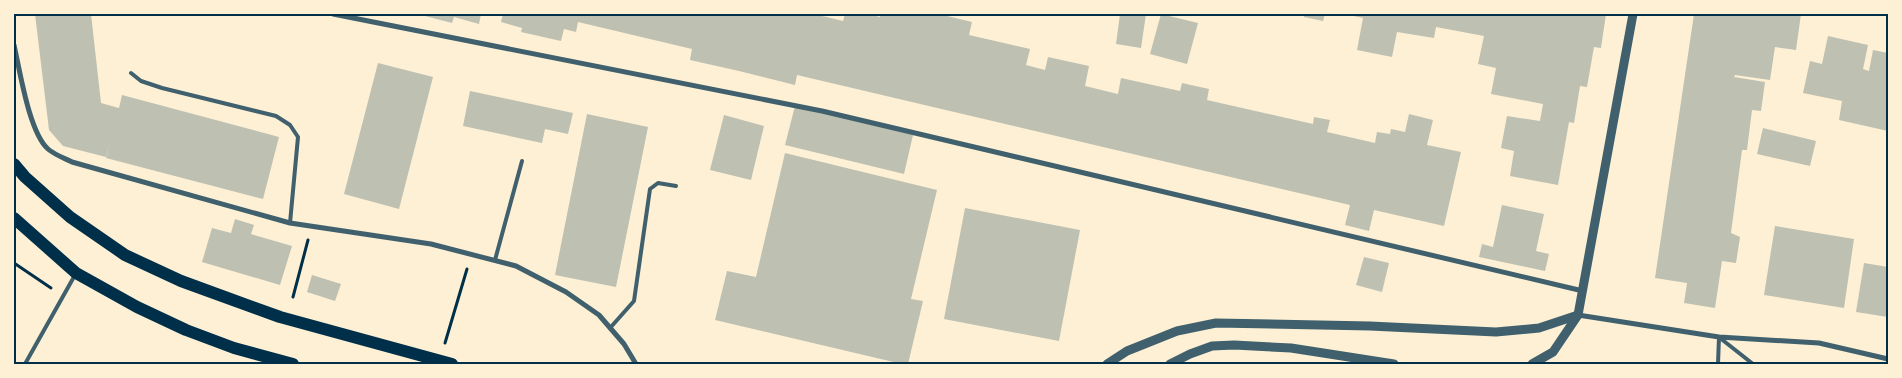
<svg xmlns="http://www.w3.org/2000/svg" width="1902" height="378" font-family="Raleway,sans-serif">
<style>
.building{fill:#bec0b2}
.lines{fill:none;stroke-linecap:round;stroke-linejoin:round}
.path{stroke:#003049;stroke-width:3}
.service{stroke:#3f606c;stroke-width:4}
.minor{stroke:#3f606c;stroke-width:5}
.tertiary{stroke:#3f606c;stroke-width:9}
.primary{stroke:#003049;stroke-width:12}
.neatline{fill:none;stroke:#003049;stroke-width:2}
</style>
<rect width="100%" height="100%" fill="#fdf0d5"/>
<g class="building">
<polygon points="35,14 91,14 101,103 119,108 122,95 279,137 263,199 106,158 111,139 106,157 63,146 49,130"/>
<polygon points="417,14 481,14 479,24 454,17 452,23"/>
<polygon points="503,14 814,14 843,21 845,14 868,14 880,17 880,14 943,14 943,15 972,22 969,35 1030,49 1026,65 1045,70 1048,57 1089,66 1085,86 1118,94 1121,78 1180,91 1182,83 1209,89 1207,100 1313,124 1314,117 1330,120 1327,132 1375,143 1377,132 1390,134 1391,129 1405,132 1409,114 1433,120 1427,145 1461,152 1444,226 1374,210 1369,231 1345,225 1350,205 797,75 795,85 739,71 690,60 692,49 578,22 576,32 564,29 561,41 521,32 522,28 501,22"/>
<polygon points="1120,14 1146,14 1141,48 1116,44"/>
<polygon points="1161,14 1198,23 1187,64 1150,54"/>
<polygon points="1304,14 1325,14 1323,21 1304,17"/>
<polygon points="1344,14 1606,14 1601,48 1594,47 1587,87 1580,86 1574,123 1569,122 1558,185 1510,176 1514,151 1501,148 1507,116 1540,121 1543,104 1491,94 1496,68 1478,64 1484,36 1436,27 1434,38 1397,32 1392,57 1357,50 1363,18"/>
<polygon points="1694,14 1801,14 1796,50 1775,47 1770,80 1735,75 1734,77 1765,82 1761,111 1752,110 1747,150 1742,150 1731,233 1740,237 1736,263 1722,261 1715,308 1684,303 1687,283 1655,278"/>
<polygon points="1828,36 1868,45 1863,69 1869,71 1873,50 1888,53 1888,131 1839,120 1842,101 1803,93 1810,61 1822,64"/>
<polygon points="378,63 433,77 399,209 344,194"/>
<polygon points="470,91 573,113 568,134 545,129 542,143 463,126"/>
<polygon points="795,106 913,135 904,174 785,145"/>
<polygon points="587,114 648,127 616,287 555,275"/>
<polygon points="724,115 764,126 751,180 710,170"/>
<polygon points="1763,128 1816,141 1810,166 1757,154"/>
<polygon points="785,153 937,190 911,299 923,301 908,364 902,364 715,320 727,271 756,277"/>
<polygon points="1502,205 1544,214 1536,251 1549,254 1545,271 1479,257 1482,244 1493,247"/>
<polygon points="965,208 1080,230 1059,341 944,319"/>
<polygon points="235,219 254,225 251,234 292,246 280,285 202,262 212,228 231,233"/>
<polygon points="1775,226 1854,239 1844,308 1764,295"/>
<polygon points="1364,257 1389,263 1382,292 1356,285"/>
<polygon points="1864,263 1888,267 1888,317 1856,312"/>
<polygon points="312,275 341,284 335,301 307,292"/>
</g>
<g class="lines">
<g class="path">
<polyline points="14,263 51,288"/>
<polyline points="293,297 308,240"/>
<polyline points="445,343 467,269"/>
</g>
<g class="service">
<polyline points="131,73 141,81 162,88 276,116 290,125 298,137 290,223"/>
<polyline points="495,260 522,161"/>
<polyline points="610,328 634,301 650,189 658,183 676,186"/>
<polyline points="1720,338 1753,364"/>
<polyline points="25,364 75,275"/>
<polyline points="1718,364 1719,337"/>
</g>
<g class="minor">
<polyline points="333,14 822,111 1583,291"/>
<path d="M14 45C20 71 29 132 48 149 55 155 64 158 72 162L290 223 431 244 516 266 566 292 599 315 624 344 636 364"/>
<polyline points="1578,315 1719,337 1819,343 1888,359"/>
</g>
<g class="tertiary">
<polyline points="1107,364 1127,351 1177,331 1216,323 1370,326 1496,332 1539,328 1578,315"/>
<polyline points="1170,364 1190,354 1212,346 1234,345 1291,348 1394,364"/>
<polyline points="1532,364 1553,352 1578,315 1633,14"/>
</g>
<g class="primary">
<polyline points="14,164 25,177 70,217 125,255 181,281 280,317 452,364"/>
<polyline points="14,218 76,273 137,307 186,330 234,348 293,364"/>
</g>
</g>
<rect width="1902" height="378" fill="none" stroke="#fdf0d5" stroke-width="30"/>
<rect x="15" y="15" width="1872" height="348" class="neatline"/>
</svg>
